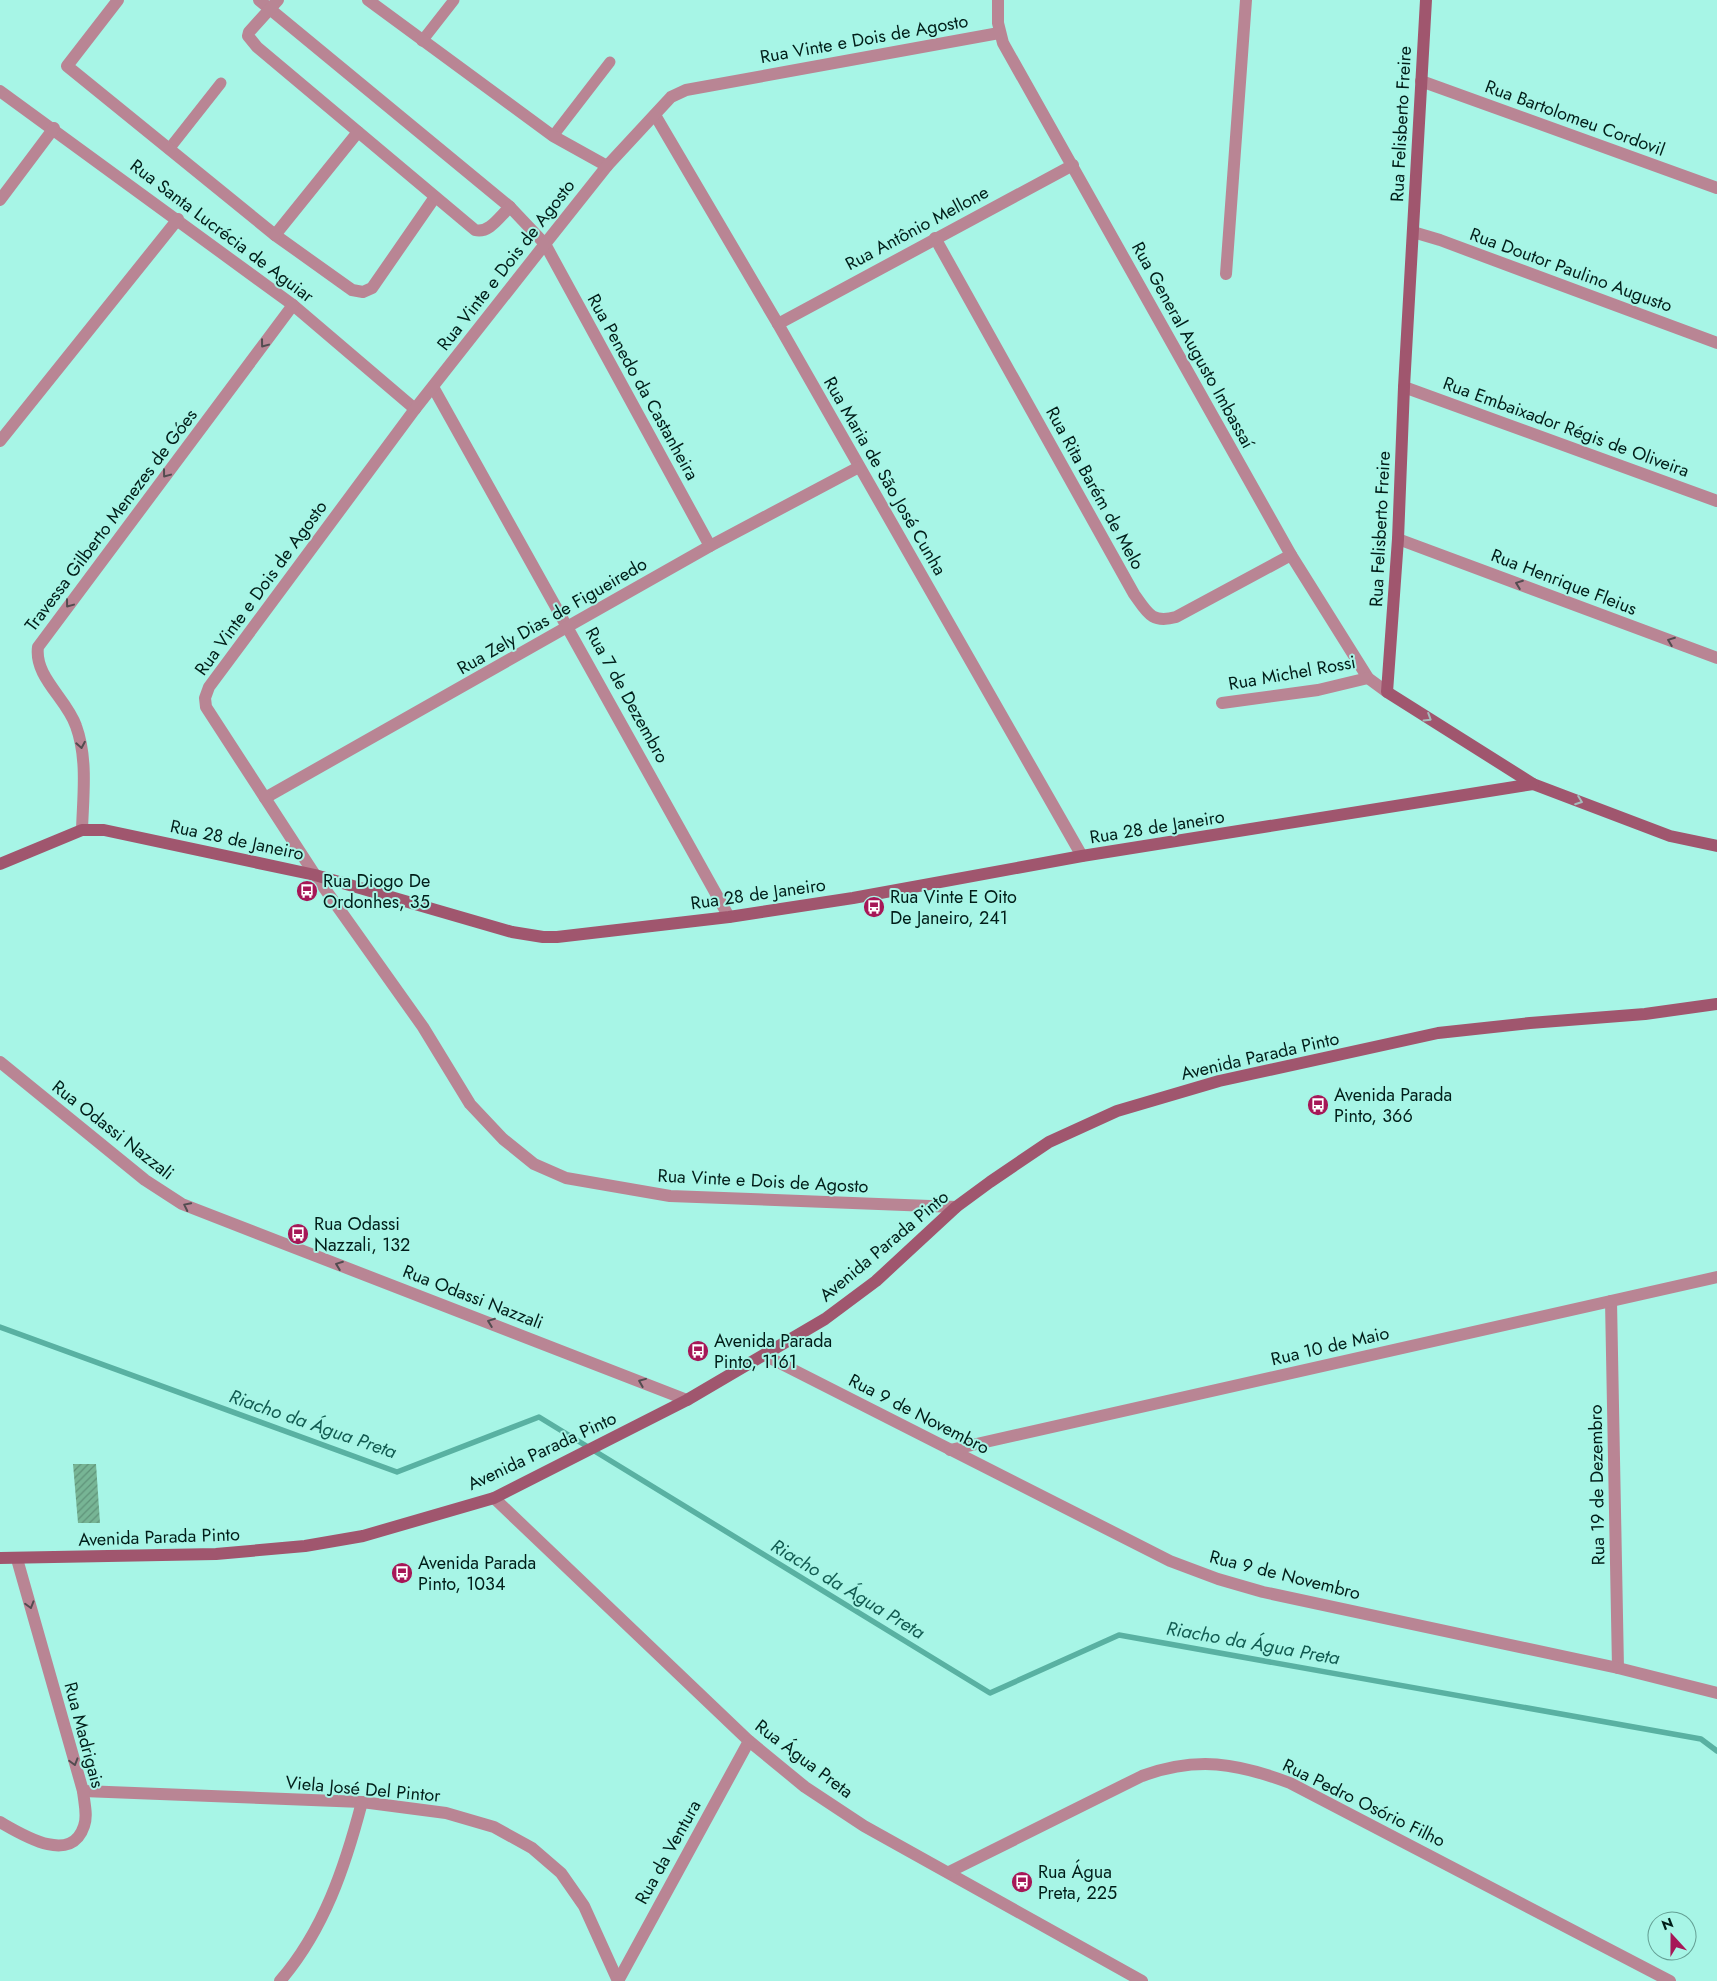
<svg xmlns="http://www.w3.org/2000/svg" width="1717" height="1981" font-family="Jost,sans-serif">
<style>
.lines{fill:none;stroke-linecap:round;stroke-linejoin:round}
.stream{stroke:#59b1a2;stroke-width:5.5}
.building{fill:url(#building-hatch)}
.lane{stroke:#b98594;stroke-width:11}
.street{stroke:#b98594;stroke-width:12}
.secondary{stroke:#a0566e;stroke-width:12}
.oneway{stroke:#534c50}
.oneway2{stroke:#a5bdbc}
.labels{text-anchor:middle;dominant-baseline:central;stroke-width:4;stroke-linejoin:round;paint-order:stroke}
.street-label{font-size:18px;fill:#001e19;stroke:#a7f5e6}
.poi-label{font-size:18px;fill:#001e19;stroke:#a7f5e6;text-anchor:start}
.water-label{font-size:19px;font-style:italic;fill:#115b51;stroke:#a7f5e6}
</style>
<defs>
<pattern id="building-hatch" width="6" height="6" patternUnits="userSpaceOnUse" patternTransform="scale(1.25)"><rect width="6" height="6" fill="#77b595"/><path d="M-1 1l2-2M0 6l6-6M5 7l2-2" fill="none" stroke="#5f9379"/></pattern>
</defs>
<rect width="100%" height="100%" fill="#a7f5e6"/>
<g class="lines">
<polyline class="stream" points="0,1327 397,1472 539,1417 990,1693 1119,1635 1701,1739 1717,1751"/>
</g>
<polygon class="building" points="73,1464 96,1464 100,1523 78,1523"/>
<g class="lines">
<g class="lane">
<polyline points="422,41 454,0"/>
<polyline points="553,136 610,62"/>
<polyline points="169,149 221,83"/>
</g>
<g class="street">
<polyline points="118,0 67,66 275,235 352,290 363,292 372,288 435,197"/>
<polyline points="259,0 510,207 545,244 710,546"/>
<path d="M278 0 249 32 248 36 257 47 475 230C489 234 500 216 510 207"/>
<polyline points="368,0 553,136 607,166"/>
<polyline points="998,0 998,23 1003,43 1291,555 1368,678 1387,692"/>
<polyline points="1421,81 1717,188"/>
<polyline points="0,91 293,305 415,409"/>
<polyline points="655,115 778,324 1082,856"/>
<polyline points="0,200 54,128"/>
<polyline points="1413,232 1440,240 1717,343"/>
<polyline points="275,235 358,132"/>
<path d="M935 238 1134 594C1147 612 1151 624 1176 617L1291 555"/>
<polyline points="1226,274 1246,0"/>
<polyline points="778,324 1073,165"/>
<polyline points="433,387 729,917"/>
<polyline points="1404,387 1717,501"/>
<polyline points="0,441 178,219"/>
<polyline points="1398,539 1717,658"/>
<polyline points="1222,703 1318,690 1368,678"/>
<polyline points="265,798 710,546 859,467"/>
<path d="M82 830C83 796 88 759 76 726 67 699 34 677 38 647L293 305"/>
<polyline points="0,1062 145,1180 182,1204 687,1400"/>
<polyline points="956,1207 670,1196 566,1178 534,1164 503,1139 470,1104 423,1027 315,875 206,707 205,698 209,687 415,409 545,244 607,166 671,97 686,90 999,33"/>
<polyline points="1611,1301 1618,1668"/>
<polyline points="766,1356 1170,1561 1218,1579 1263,1592 1618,1668 1717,1693"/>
<polyline points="950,1450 1717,1277"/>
<polyline points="494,1498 749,1741 805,1787 864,1826 1142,1981"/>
<polyline points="83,1791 362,1802 446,1813 494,1827 532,1848 561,1873 584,1906 618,1981"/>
<path d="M0 1822C21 1834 71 1866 84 1826 88 1816 84 1802 83 1791L17 1559"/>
<path d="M949 1872 1142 1776C1197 1756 1237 1763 1290 1783L1670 1981"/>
<path d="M280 1981C324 1930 345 1867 362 1802"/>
<polyline points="618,1981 749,1741"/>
</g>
<g class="secondary">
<polyline points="1426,0 1404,387 1398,539 1387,692 1533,784 1670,836 1717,846"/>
<polyline points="0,864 82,830 104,830 315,875 512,932 543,937 557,937 729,917 853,898 1082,856 1533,784"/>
<polyline points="0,1558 216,1554 305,1546 363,1536 494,1498 687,1400 825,1319 876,1281 956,1207 990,1182 1049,1142 1117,1111 1219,1081 1438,1033 1530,1023 1645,1014 1717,1004"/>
</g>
</g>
<defs><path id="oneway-chevron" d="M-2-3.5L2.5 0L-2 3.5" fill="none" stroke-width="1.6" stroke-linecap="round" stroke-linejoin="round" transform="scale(1.25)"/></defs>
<g class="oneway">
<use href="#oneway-chevron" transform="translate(264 344) rotate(127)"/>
<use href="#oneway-chevron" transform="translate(166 474) rotate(127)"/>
<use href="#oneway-chevron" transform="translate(1519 584) rotate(-159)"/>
<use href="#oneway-chevron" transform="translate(69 604) rotate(127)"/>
<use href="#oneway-chevron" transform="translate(1671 641) rotate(-159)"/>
<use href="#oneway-chevron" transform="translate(81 745) rotate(80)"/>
<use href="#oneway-chevron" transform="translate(187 1206) rotate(-154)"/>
<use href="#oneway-chevron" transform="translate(339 1265) rotate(-159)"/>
<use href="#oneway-chevron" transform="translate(491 1322) rotate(-159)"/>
<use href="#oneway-chevron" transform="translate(642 1382) rotate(-158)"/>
<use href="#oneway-chevron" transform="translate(30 1605) rotate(74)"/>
<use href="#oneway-chevron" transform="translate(74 1762) rotate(74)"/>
</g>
<g class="oneway2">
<use href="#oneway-chevron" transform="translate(1428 718) rotate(32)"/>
<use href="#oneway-chevron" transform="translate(1579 801) rotate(20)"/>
</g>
<defs>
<g id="bus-disc" transform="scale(1.125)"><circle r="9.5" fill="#a61757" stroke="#a7f5e6"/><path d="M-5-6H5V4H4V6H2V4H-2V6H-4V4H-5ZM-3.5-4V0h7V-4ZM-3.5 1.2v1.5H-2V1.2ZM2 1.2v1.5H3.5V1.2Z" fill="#fff"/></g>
</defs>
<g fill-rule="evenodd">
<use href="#bus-disc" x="307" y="891"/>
<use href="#bus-disc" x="874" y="907"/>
<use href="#bus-disc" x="1318" y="1105"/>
<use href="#bus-disc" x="298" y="1234"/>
<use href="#bus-disc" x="698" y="1351"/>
<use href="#bus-disc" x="402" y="1573"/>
<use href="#bus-disc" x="1022" y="1882"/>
</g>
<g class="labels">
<g class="street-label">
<text transform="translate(864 39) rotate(-10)">Rua Vinte e Dois de Agosto</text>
<text transform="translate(1575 118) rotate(20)">Rua Bartolomeu Cordovil</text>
<text transform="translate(1401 124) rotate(-87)">Rua Felisberto Freire</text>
<text transform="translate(917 228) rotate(-28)">Rua Antônio Mellone</text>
<text transform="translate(222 231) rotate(37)">Rua Santa Lucrécia de Aguiar</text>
<text transform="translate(506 265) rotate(-52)">Rua Vinte e Dois de Agosto</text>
<text transform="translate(1571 270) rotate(20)">Rua Doutor Paulino Augusto</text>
<text transform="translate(1193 345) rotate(61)">Rua General Augusto Imbassaí</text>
<text transform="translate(643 387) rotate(61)">Rua Penedo da Castanheira</text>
<text transform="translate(1566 427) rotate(20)">Rua Embaixador Régis de Oliveira</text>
<text transform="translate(885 476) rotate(60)">Rua Maria de São José Cunha</text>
<text transform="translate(1095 488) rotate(61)">Rua Rita Barém de Melo</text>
<text transform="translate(111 520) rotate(-53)">Travessa Gilberto Menezes de Góes</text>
<text transform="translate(1380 529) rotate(-87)">Rua Felisberto Freire</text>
<text transform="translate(1564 582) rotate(21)">Rua Henrique Fleius</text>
<text transform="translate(261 588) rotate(-54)">Rua Vinte e Dois de Agosto</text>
<text transform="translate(552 616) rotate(-30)">Rua Zely Dias de Figueiredo</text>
<text transform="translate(1292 673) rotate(-10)">Rua Michel Rossi</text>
<text transform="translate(627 695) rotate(61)">Rua 7 de Dezembro</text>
<text transform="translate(1157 827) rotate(-9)">Rua 28 de Janeiro</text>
<text transform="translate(237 840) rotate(12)">Rua 28 de Janeiro</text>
<text transform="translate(758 894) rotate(-8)">Rua 28 de Janeiro</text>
<text transform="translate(1260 1056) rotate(-13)">Avenida Parada Pinto</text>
<text transform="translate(113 1130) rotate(38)">Rua Odassi Nazzali</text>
<text transform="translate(763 1181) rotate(3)">Rua Vinte e Dois de Agosto</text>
<text transform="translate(884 1246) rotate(-40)">Avenida Parada Pinto</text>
<text transform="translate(473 1297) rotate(21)">Rua Odassi Nazzali</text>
<text transform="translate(1330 1346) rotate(-13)">Rua 10 de Maio</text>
<text transform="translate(919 1414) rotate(27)">Rua 9 de Novembro</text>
<text transform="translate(542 1451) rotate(-25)">Avenida Parada Pinto</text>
<text transform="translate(1597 1485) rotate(-91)">Rua 19 de Dezembro</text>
<text transform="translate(159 1537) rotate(-2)">Avenida Parada Pinto</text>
<text transform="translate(1285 1575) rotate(14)">Rua 9 de Novembro</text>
<text transform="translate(84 1735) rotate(75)">Rua Madrigais</text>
<text transform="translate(804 1759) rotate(37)">Rua Água Preta</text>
<text transform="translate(363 1789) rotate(5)">Viela José Del Pintor</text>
<text transform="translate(1364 1803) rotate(26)">Rua Pedro Osório Filho</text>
<text transform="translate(668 1852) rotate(-61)">Rua da Ventura</text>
</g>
<g class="poi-label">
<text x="323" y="881">Rua Diogo De<tspan x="323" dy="21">Ordonhes, 35</tspan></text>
<text x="890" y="897">Rua Vinte E Oito<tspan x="890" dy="21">De Janeiro, 241</tspan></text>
<text x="1334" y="1095">Avenida Parada<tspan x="1334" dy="21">Pinto, 366</tspan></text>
<text x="314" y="1224">Rua Odassi<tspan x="314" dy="21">Nazzali, 132</tspan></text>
<text x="714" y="1341">Avenida Parada<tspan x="714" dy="21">Pinto, 1161</tspan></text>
<text x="418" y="1563">Avenida Parada<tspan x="418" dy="21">Pinto, 1034</tspan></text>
<text x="1038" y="1872">Rua Água<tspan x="1038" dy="21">Preta, 225</tspan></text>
</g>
<g class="water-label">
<text transform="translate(313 1424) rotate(19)">Riacho da Água Preta</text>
<text transform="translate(848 1589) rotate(31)">Riacho da Água Preta</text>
<text transform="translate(1253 1643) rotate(10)">Riacho da Água Preta</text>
</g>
</g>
<g transform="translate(1672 1936) rotate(339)"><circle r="24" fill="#a7f5e6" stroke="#649f94"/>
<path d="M0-4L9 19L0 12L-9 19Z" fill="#a61757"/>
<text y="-8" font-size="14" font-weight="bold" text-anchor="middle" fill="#001e19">N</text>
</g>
</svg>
